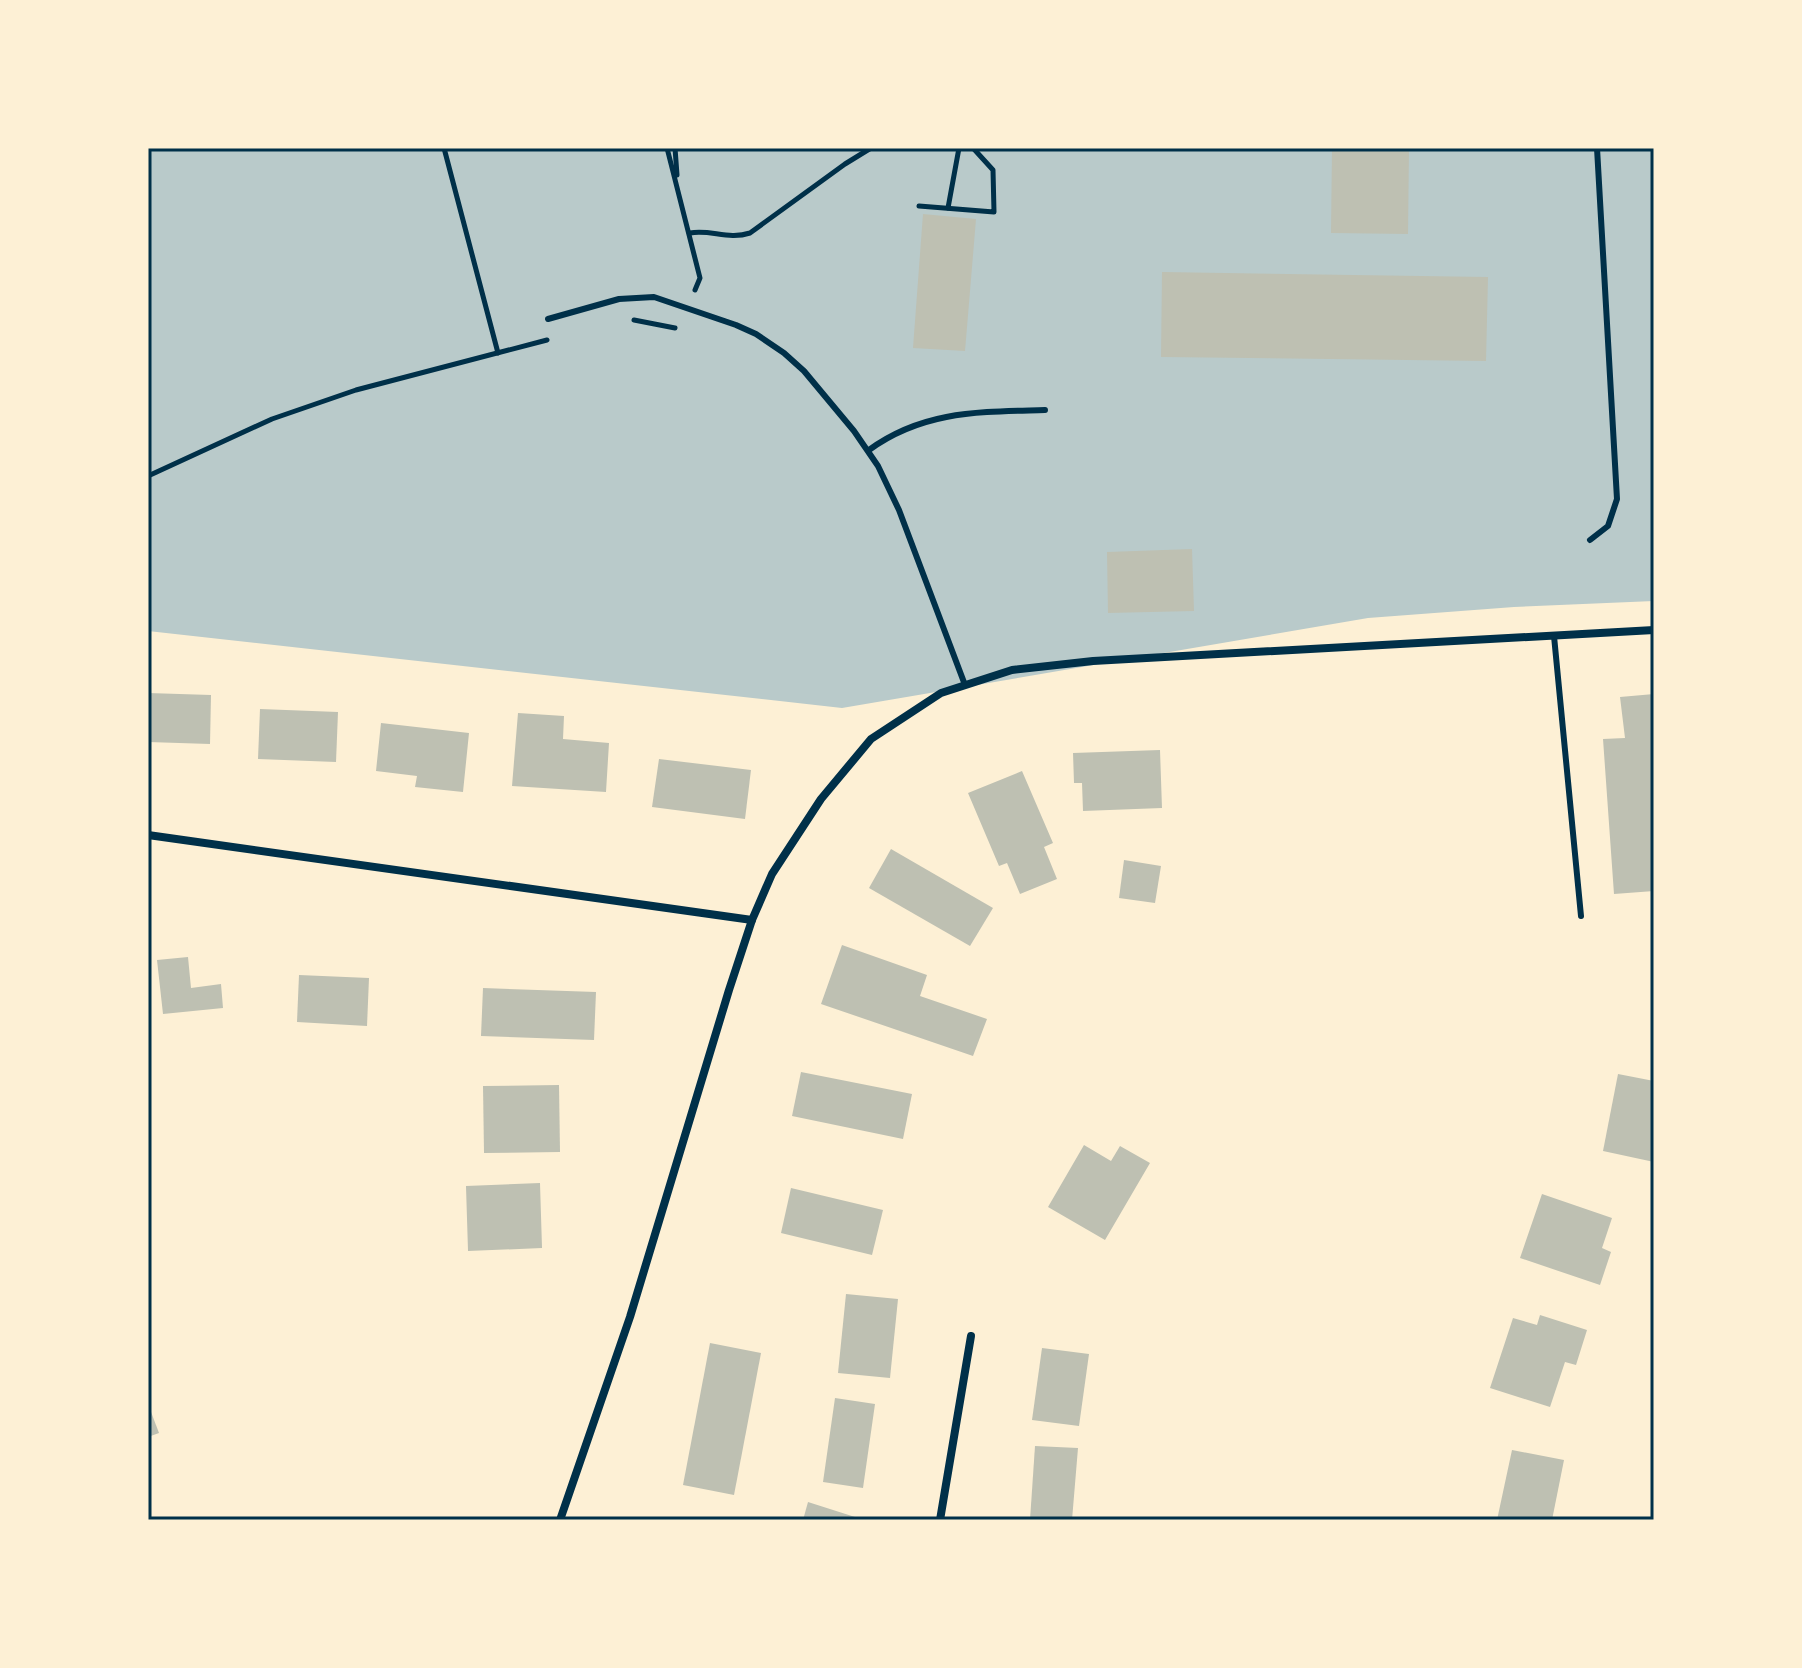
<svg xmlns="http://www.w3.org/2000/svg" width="1802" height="1668" font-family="'Noto Sans',sans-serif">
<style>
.green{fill:#b9caca}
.building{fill:#bec0b2}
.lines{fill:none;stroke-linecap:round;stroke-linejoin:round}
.path{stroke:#003049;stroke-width:5}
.service{stroke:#003049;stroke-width:6}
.minor{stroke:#003049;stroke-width:8}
.neatline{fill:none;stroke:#003049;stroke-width:3}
</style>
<rect width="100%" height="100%" fill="#fdf0d5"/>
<polygon class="green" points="148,148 1654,148 1654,601 1514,607 1368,618 842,708 148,631"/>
<g class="building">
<polygon points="1332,148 1409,148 1408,234 1331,233"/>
<polygon points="923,214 976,219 965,351 913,348"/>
<polygon points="1162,272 1488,277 1486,361 1161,357"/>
<polygon points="1192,549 1194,611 1108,613 1107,552"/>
<polygon points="148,693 211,695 210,744 148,742"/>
<polygon points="1654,694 1654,891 1614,894 1603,739 1625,738 1620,697"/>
<polygon points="260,709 338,712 336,762 258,759"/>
<polygon points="518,713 564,716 563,739 609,743 606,792 512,786"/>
<polygon points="381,723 469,733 463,792 415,787 417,776 376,771"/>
<polygon points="1160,750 1162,808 1083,811 1082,783 1074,783 1073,753"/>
<polygon points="659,759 751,770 745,819 652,807"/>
<polygon points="1022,771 1053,843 1044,847 1057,879 1020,894 1007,863 999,866 968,793"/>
<polygon points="891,849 993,908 970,946 869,888"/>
<polygon points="1124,860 1161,866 1155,903 1119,898"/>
<polygon points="842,945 927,975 920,996 987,1019 973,1056 821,1004"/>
<polygon points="188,957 191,988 221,984 223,1008 163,1014 157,960"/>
<polygon points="299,975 369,978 367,1026 297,1022"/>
<polygon points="483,988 596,992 594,1040 481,1036"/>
<polygon points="801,1072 912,1094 903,1139 792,1116"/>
<polygon points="1618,1074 1654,1081 1654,1162 1603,1151"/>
<polygon points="559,1085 560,1152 484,1153 483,1086"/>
<polygon points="1084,1145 1111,1161 1120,1146 1150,1163 1105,1240 1048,1207"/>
<polygon points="540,1183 542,1248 468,1251 466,1186"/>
<polygon points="791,1188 883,1210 872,1255 781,1233"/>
<polygon points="1542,1194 1612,1218 1602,1248 1611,1252 1600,1285 1520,1258"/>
<polygon points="846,1294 898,1299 890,1378 838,1373"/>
<polygon points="1540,1315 1587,1330 1576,1365 1565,1362 1550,1407 1490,1388 1513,1318 1537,1325"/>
<polygon points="710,1343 761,1353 734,1495 683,1485"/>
<polygon points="1042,1348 1089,1354 1079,1426 1032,1420"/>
<polygon points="835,1398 875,1404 863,1488 823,1482"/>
<polygon points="148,1404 159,1433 148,1437"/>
<polygon points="1035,1446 1078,1448 1072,1520 1030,1520"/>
<polygon points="1512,1450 1564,1460 1552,1520 1497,1520"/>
<polygon points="808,1502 855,1517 854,1520 803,1520"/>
</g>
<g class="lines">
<g class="path">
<polyline points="444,148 498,353"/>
<polyline points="667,148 700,278 695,290"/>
<polyline points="675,148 677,175"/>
<polyline points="919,206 994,212 993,170 973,148"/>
<polyline points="948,208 959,148"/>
<path d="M690 233C710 229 728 240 750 233L845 164 871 148"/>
<polyline points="634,320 675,328"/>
<polyline points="148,476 272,419 356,390 547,340"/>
</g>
<g class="service">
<polyline points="548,319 619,299 654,297 736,325 756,334 784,353 804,371 854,431 878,466 899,510 965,685"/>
<path d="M869 450C924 410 981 412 1045 410"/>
<polyline points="1590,540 1608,526 1617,499 1597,148"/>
<polyline points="1554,636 1581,916"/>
</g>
<g class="minor">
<polyline points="148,835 752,920"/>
<polyline points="560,1520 630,1317 729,990 752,920 772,874 821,799 871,739 941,693 1012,670 1093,661 1654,630"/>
<polyline points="940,1520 971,1336"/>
</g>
</g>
<rect width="1802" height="1668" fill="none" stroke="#fdf0d5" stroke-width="300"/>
<rect x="150" y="150" width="1502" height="1368" class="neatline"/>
</svg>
